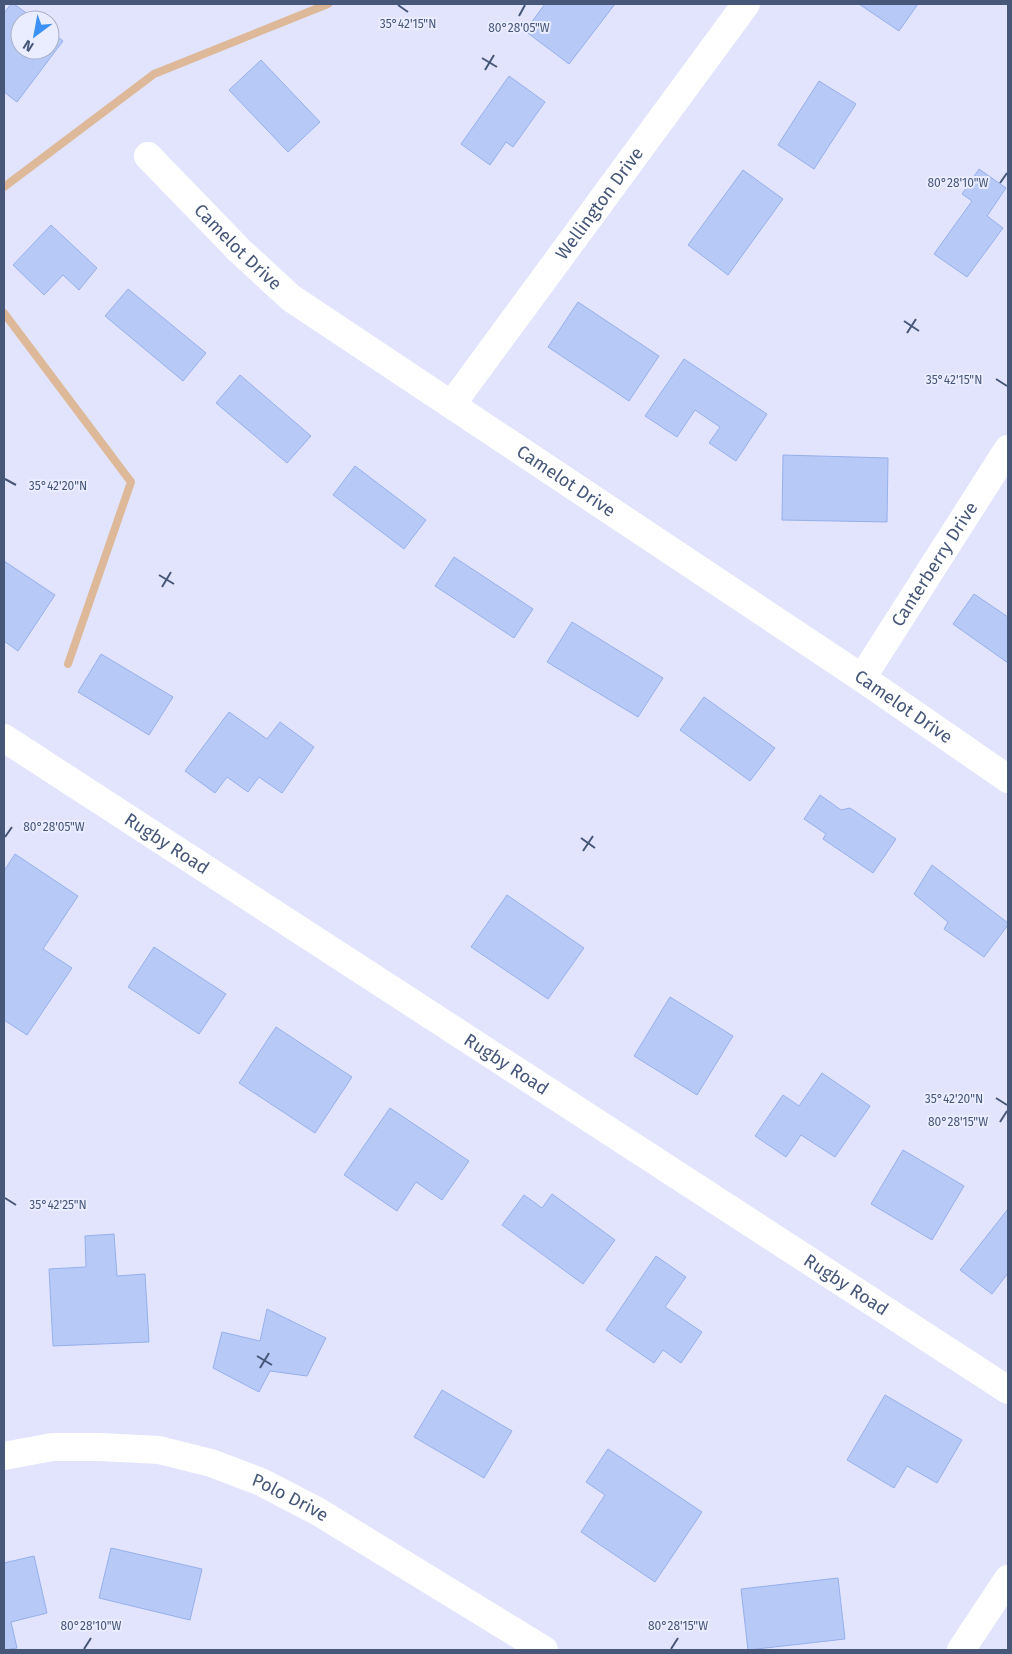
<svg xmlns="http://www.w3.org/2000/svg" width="1012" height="1654" font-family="'Fira Sans',sans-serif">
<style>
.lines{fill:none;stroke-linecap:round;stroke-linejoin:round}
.stream{stroke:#ddb99a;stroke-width:8}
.building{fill:#b7c9f7;stroke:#96b0eb}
.minor{stroke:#fff;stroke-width:28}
.ticks{fill:none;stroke:#465779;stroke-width:2}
.labels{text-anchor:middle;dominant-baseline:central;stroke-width:4;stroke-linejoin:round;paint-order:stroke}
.street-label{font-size:18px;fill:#465779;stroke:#eaecff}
.ticks-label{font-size:12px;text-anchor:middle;fill:#465779;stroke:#eaecff;stroke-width:4;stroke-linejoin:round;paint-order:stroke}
</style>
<rect width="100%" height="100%" fill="#e2e4fe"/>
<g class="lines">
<g class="stream">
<polyline points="4,187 154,74 328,4"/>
<polyline points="4,313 131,482 68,664"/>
</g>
</g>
<g class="building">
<polygon points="11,4 14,4 36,20 20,20 20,50 50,50 50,31 63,41 17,102 4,92 4,13"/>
<polygon points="545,4 615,4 569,64 525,31"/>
<polygon points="859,4 918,4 899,31"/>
<polygon points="261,60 320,122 288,152 229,90"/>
<polygon points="509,76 545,102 513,147 506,142 490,165 461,144"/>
<polygon points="819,81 856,104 814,169 778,145"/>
<polygon points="979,169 1006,188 987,216 1003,228 967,277 934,254 972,201 962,194"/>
<polygon points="743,170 783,199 728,275 688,245"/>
<polygon points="51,225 97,268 79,290 63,275 44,295 13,265"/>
<polygon points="128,289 206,353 183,381 105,316"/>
<polygon points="578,302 659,356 629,401 548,347"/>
<polygon points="684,359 767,414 736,461 709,443 720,427 695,410 677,437 645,416"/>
<polygon points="240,375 311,436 287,463 216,403"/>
<polygon points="783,455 888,458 887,522 782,520"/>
<polygon points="355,466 426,520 404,549 333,495"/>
<polygon points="454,557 533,609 514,638 435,586"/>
<polygon points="4,561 55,595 18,651 4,641"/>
<polygon points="974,594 1008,617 1008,663 953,624"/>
<polygon points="572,622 663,678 638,717 547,662"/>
<polygon points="101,654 173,697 149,735 78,692"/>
<polygon points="704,697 775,748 750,781 680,730"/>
<polygon points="229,712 267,739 280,722 314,747 282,793 259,777 248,792 227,777 215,793 185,771"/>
<polygon points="820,795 841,810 850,808 896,839 873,873 823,839 826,834 804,819"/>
<polygon points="15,854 78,896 43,949 72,968 27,1035 4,1020 4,871"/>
<polygon points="932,865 1008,923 1008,925 984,957 944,929 948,922 914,894"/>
<polygon points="507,895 584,948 548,999 471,947"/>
<polygon points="154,947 226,994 199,1034 128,987"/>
<polygon points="670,997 733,1036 697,1095 634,1056"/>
<polygon points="276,1027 352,1077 315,1133 239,1083"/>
<polygon points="822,1073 870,1106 835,1157 801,1135 786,1157 755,1136 783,1095 799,1106"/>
<polygon points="390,1108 469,1161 442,1200 416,1182 397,1211 344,1175"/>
<polygon points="903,1150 964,1186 932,1240 871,1204"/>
<polygon points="552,1194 615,1240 583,1284 502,1225 524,1195 542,1208"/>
<polygon points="1008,1209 1008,1273 992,1294 960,1270"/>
<polygon points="114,1234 117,1276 145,1274 149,1342 53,1346 49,1269 86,1267 85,1236"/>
<polygon points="656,1256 686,1277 665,1307 702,1332 681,1363 663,1350 654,1363 606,1330"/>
<polygon points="267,1309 326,1338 307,1376 270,1371 259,1392 213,1368 222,1332 260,1341"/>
<polygon points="442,1390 512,1431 484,1478 414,1437"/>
<polygon points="885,1395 962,1440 937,1483 907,1466 894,1488 847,1460"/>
<polygon points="608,1449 702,1512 655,1582 581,1532 605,1495 586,1482"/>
<polygon points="111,1548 202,1569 190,1620 99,1598"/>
<polygon points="34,1556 47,1613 11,1622 17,1648 4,1650 4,1563"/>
<polygon points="838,1578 845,1639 748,1650 741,1589"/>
</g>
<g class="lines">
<g class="minor">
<path id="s1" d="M148 156 239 250 291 298 862 678 1008 779"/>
<path id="s2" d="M452 404 746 4"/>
<path id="s3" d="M862 678 1008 449"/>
<path id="s4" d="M4 738 1008 1390"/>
<path id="s5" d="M4 1456 52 1447H100L159 1450 211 1463 261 1482 317 1511 544 1650"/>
<polyline points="961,1650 1008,1579"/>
</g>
</g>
<path class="ticks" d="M398 5 408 12M519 16 525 5M482 58 497 67M485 70 494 55M1000 183 1007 173M904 321 919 331M907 333 916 319M996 379 1007 386M5 479 16 485M159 575 174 584M162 587 171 572M5 837 12 827M581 838 595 848M583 851 593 836M996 1098 1007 1105M1000 1122 1007 1111M5 1198 16 1205M257 1356 272 1365M260 1368 269 1353M84 1649 91 1638M671 1649 678 1638"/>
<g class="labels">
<g class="street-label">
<text stroke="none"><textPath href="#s2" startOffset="249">Wellington Drive</textPath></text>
<text stroke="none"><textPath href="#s1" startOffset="128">Camelot Drive</textPath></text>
<text stroke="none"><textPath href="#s1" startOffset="532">Camelot Drive</textPath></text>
<text stroke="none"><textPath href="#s3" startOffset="135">Canterberry Drive</textPath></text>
<text stroke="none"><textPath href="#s1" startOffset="938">Camelot Drive</textPath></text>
<text stroke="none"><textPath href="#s4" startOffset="194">Rugby Road</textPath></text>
<text stroke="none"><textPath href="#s4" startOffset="599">Rugby Road</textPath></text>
<text stroke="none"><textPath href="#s4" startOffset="1004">Rugby Road</textPath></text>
<text stroke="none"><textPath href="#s5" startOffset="296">Polo Drive</textPath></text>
</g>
</g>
<g class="ticks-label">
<text x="408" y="28">35°42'15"N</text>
<text x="519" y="32">80°28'05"W</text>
<text x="958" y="187">80°28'10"W</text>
<text x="954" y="384">35°42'15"N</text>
<text x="58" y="490">35°42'20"N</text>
<text x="54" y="831">80°28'05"W</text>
<text x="954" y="1103">35°42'20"N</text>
<text x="958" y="1126">80°28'15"W</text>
<text x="58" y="1209">35°42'25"N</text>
<text x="91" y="1630">80°28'10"W</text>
<text x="678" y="1630">80°28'15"W</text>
</g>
<rect width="1012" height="1654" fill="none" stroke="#465779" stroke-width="10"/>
<g transform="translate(35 35) rotate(212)"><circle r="24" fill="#eaecff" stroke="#a8b0c9"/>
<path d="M0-4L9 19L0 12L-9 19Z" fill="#3b91f5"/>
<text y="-8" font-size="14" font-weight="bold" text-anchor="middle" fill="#465779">N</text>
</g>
</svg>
